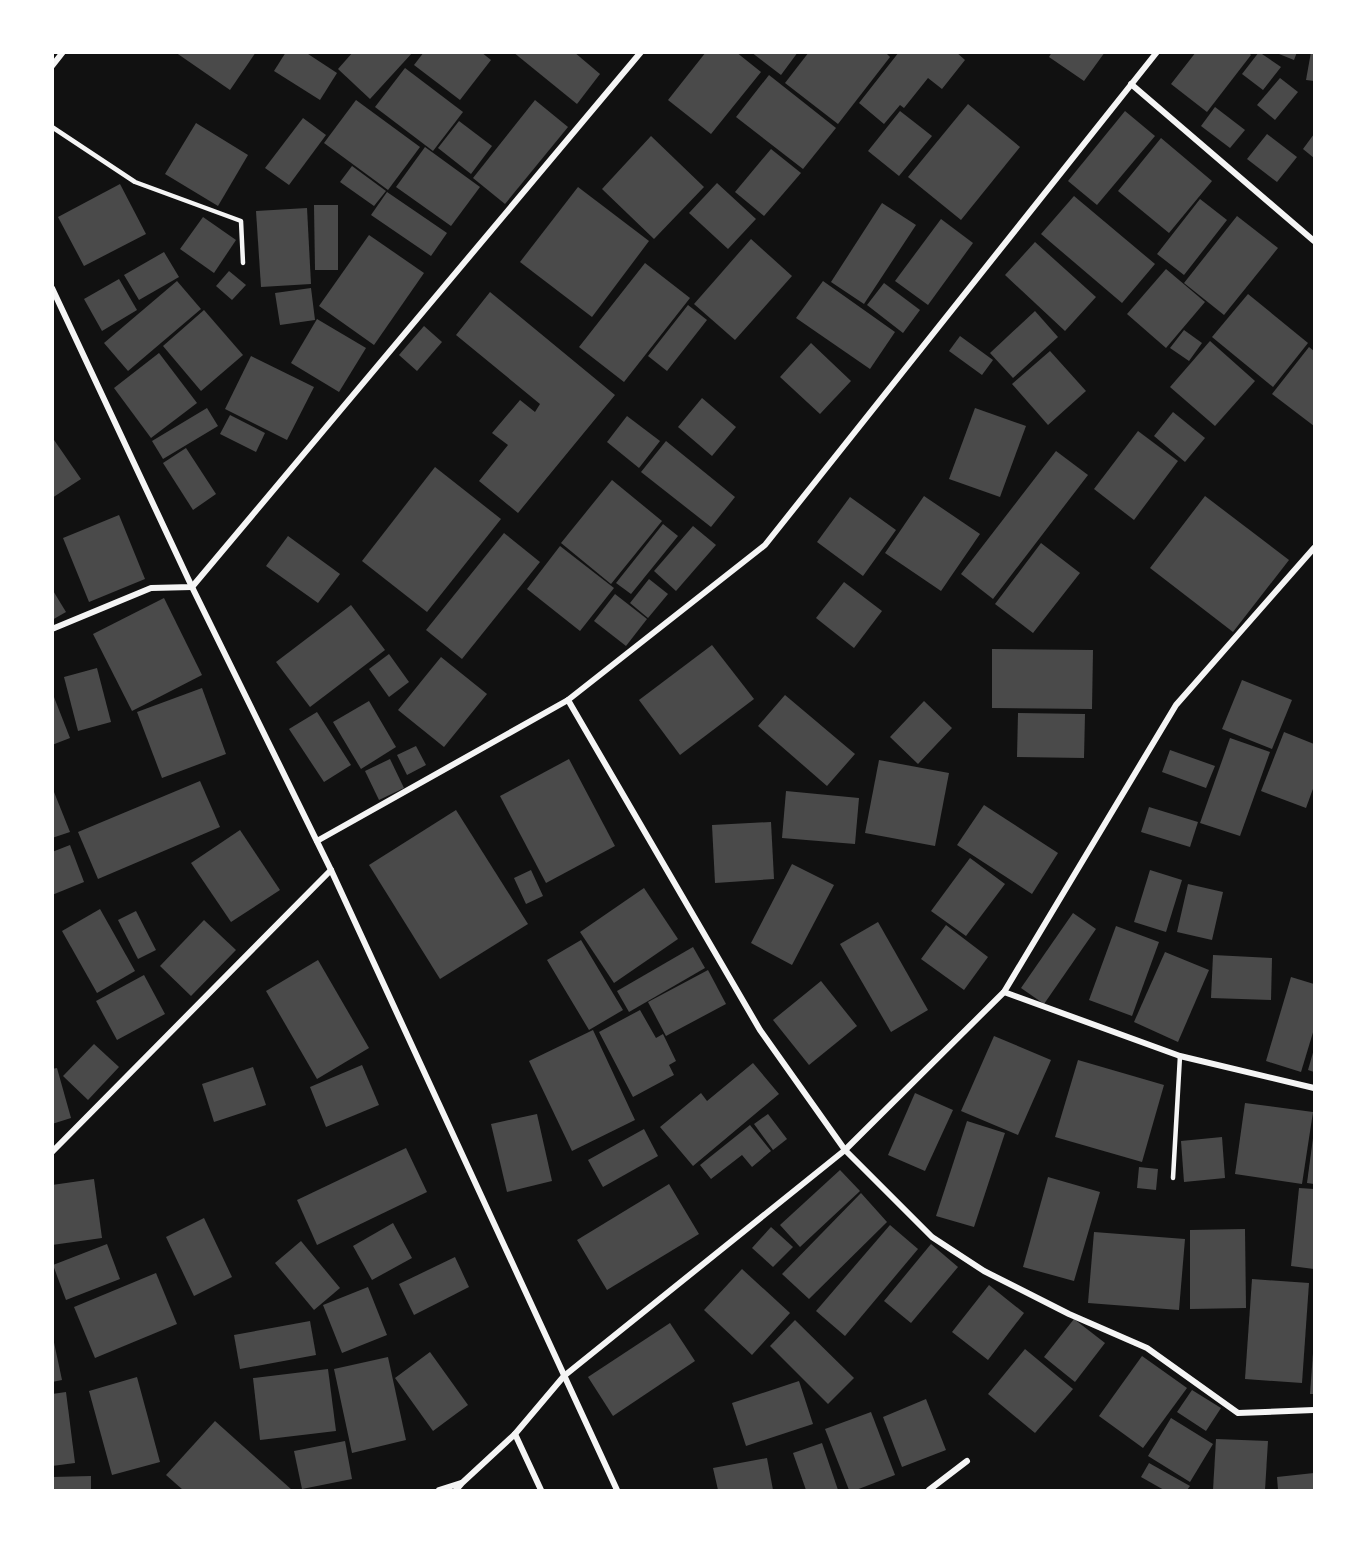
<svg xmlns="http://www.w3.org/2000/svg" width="1367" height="1543" font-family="'Nunito Sans',sans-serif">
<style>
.building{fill:#4a4a4a}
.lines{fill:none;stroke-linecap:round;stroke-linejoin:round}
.service{stroke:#f5f5f5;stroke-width:4.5}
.minor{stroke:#f5f5f5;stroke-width:6}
</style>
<rect width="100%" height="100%" fill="#111"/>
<g class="building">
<polygon points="175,52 256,52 230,90"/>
<polygon points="286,52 305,52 337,73 320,100 274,71"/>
<polygon points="353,52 413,52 370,99 338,69"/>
<polygon points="424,52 481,52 491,60 460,100 414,65"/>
<polygon points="513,52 574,52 600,74 577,104"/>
<polygon points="706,52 736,52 761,72 711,134 668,100"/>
<polygon points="751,52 798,52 781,75"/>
<polygon points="809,52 885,52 890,57 838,124 785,83"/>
<polygon points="899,52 956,52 965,60 942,89 928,78 904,108 900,105 884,124 859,103"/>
<polygon points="1052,52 1105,52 1084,81 1049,57"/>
<polygon points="1196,52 1248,52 1251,55 1207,112 1171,84"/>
<polygon points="1259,52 1281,67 1263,90 1242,74"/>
<polygon points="1274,52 1297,52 1294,60"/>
<polygon points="1311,52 1314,52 1314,81 1306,80"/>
<polygon points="405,68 463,112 433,151 375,107"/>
<polygon points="769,75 836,128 803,169 736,117"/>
<polygon points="1280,78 1298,92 1275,120 1257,105"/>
<polygon points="356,100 420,147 388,190 324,143"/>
<polygon points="535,100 568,127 505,204 473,178"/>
<polygon points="968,104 1020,147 961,220 908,177"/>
<polygon points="1215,107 1245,130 1230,148 1201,126"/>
<polygon points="900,111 932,136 899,176 868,151"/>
<polygon points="1125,111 1155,136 1097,205 1068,181"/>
<polygon points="303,118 326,135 289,185 265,168"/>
<polygon points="459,121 492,146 471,174 438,148"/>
<polygon points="196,123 248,155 218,206 165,174"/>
<polygon points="1267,134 1297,157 1277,182 1247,159"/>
<polygon points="1314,134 1314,158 1303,149"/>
<polygon points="651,136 704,187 654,239 602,189"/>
<polygon points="1161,138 1212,181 1169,233 1118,191"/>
<polygon points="425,147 480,187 451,226 396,187"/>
<polygon points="771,149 801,173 764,216 735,192"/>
<polygon points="352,166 386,191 374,206 340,182"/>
<polygon points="717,183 756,219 728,249 689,213"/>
<polygon points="120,184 146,234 84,266 58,217"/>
<polygon points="578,187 649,241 592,317 520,262"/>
<polygon points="387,192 447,233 431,256 371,215"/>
<polygon points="1074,196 1155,264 1122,303 1041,234"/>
<polygon points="1200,199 1227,220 1184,275 1157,254"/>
<polygon points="882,203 916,225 864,304 831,282"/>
<polygon points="314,205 338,205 338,270 315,270"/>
<polygon points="307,208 311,284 261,287 256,211"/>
<polygon points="1237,216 1278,248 1224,315 1184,283"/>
<polygon points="203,217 236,240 214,273 180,249"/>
<polygon points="941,219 973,243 928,305 895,281"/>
<polygon points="369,235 424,273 374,345 319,306"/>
<polygon points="751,239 792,276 735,340 694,304"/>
<polygon points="1035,242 1096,297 1065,331 1005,275"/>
<polygon points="164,252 179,277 139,300 124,275"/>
<polygon points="645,263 690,298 624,382 579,347"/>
<polygon points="1166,269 1205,302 1166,348 1127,314"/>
<polygon points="229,271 246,285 232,300 216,286"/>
<polygon points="119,279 137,310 102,331 84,299"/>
<polygon points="177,281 201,309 128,371 104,343"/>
<polygon points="823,281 895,332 870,369 796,318"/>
<polygon points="884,283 920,310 903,333 867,305"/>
<polygon points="311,288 315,320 280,325 275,293"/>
<polygon points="490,292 615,395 518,513 479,481 508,445 492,433 520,400 535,412 540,404 456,335"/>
<polygon points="1248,294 1308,343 1273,387 1212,337"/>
<polygon points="688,305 707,320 667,371 648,356"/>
<polygon points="204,310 243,355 201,391 163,346"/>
<polygon points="1035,311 1058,337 1013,378 990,353"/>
<polygon points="317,319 366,348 339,392 291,363"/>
<polygon points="424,326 442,342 417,371 399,355"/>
<polygon points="1184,330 1202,343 1189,361 1170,348"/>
<polygon points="960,336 993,360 982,375 949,351"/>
<polygon points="1210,341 1255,381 1215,426 1170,387"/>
<polygon points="811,343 851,381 820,414 780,377"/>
<polygon points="1309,347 1314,351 1314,426 1272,394"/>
<polygon points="1050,351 1086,391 1048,425 1012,384"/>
<polygon points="159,353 197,403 151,438 114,388"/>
<polygon points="251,356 314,387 287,440 225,409"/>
<polygon points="702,398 736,427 712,456 678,427"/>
<polygon points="207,408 218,426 163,459 152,441"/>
<polygon points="975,408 1026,426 1000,497 949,479"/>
<polygon points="1173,412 1205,438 1185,462 1154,436"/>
<polygon points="230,415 265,433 256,452 220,434"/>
<polygon points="627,416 660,441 639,468 607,442"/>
<polygon points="1138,431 1178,461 1134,520 1094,489"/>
<polygon points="52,437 81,479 52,498"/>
<polygon points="666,441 735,497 711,527 641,472"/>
<polygon points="186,448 216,494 193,510 163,463"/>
<polygon points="1056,451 1088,475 993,599 961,574"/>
<polygon points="435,467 501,519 427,612 362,561"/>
<polygon points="612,480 662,521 611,584 561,543"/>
<polygon points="924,496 980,534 941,591 885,553"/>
<polygon points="1205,496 1289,560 1233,632 1150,568"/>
<polygon points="850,497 896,530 863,576 817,542"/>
<polygon points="119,515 145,579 89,602 63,538"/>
<polygon points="663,524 678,536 631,594 616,583"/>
<polygon points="693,526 716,545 676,591 654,571"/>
<polygon points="504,533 540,562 462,659 426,630"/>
<polygon points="288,536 340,574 318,603 266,566"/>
<polygon points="1041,543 1080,573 1033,633 995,604"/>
<polygon points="560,546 614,588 580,631 527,589"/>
<polygon points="649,579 668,594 648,618 630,603"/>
<polygon points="844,582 882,611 854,648 816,618"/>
<polygon points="52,589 66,612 52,620"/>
<polygon points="615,594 647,619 626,646 594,621"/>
<polygon points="164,598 202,675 132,711 93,634"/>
<polygon points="351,605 385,650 310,707 276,662"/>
<polygon points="712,645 754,699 680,755 639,700"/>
<polygon points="992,649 1093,650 1092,709 992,708"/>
<polygon points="389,654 409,682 389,697 369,669"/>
<polygon points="441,657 487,694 444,747 398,710"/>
<polygon points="97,668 111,722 78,731 64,677"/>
<polygon points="1242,680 1292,700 1272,749 1222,729"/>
<polygon points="202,688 226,754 162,778 137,712"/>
<polygon points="52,692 70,738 52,745"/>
<polygon points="785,695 855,754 827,786 758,726"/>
<polygon points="369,701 396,747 361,769 333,722"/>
<polygon points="924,701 952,728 918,764 890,737"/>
<polygon points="317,712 351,765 324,782 289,729"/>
<polygon points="1018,713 1085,714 1084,758 1017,757"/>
<polygon points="1284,732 1314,744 1314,786 1306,808 1261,791"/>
<polygon points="1230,738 1270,752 1240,836 1200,823"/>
<polygon points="416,746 426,765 407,775 397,755"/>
<polygon points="1170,750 1215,766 1206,788 1162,772"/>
<polygon points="390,759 404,788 379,800 365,771"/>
<polygon points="569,759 615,846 546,883 500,796"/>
<polygon points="879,760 949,773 935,846 865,833"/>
<polygon points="200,781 220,827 98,879 78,832"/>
<polygon points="52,787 70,832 52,838"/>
<polygon points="786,791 859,798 855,844 782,838"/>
<polygon points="984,805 1058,853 1032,894 957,845"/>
<polygon points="1149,807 1198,822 1190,847 1141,832"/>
<polygon points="456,810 528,924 440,979 369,865"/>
<polygon points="771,822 774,879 715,883 712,825"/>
<polygon points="240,830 280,890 231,922 191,863"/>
<polygon points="70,845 84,882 52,895 52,852"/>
<polygon points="970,858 1005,884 966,936 931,911"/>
<polygon points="792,864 834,885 792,965 751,943"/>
<polygon points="531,870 543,896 526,904 514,878"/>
<polygon points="1150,870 1182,880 1166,932 1134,922"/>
<polygon points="1188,884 1223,892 1212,940 1177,932"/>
<polygon points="644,888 678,939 614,983 580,932"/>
<polygon points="100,909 135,971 97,993 62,931"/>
<polygon points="136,911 156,950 138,959 118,920"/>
<polygon points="1073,913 1096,929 1044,1004 1021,988"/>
<polygon points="204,920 236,950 191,996 160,966"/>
<polygon points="878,922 928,1010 891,1032 840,944"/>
<polygon points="946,925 988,957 964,990 921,959"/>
<polygon points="1116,926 1159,942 1132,1016 1089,1000"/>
<polygon points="581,940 623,1010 589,1030 547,960"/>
<polygon points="693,947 705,968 629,1012 617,991"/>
<polygon points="1165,952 1209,970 1178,1042 1134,1022"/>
<polygon points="1213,955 1272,958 1271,1000 1211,998"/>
<polygon points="318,960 369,1048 317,1079 266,991"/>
<polygon points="708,970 726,1004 666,1036 648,1002"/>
<polygon points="144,975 165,1014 117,1040 96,1001"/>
<polygon points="1291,977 1314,984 1314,1029 1301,1072 1266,1061"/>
<polygon points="821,981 857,1026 809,1065 773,1020"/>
<polygon points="640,1010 656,1038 663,1034 676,1061 669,1065 674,1075 633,1097 599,1032"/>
<polygon points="593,1030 635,1120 572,1151 529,1061"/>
<polygon points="994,1036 1051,1060 1018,1135 961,1111"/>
<polygon points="94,1044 119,1067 88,1100 63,1076"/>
<polygon points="1314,1049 1314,1072 1308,1070"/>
<polygon points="1078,1060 1164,1085 1142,1162 1055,1137"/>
<polygon points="753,1063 779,1094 693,1166 660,1127 701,1093 707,1101"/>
<polygon points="362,1065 379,1105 326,1127 310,1087"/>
<polygon points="253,1067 266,1105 214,1122 202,1084"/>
<polygon points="57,1068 71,1118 52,1124 52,1069"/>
<polygon points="915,1093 953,1110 925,1171 888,1155"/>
<polygon points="1245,1103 1313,1112 1302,1184 1235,1174"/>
<polygon points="537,1114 552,1181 507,1192 491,1124"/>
<polygon points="768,1114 787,1139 773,1150 754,1124"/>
<polygon points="967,1121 1005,1133 974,1227 936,1216"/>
<polygon points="750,1125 771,1151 752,1167 742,1155 711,1179 700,1165"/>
<polygon points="644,1129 658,1156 603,1187 588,1160"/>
<polygon points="1222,1137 1225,1178 1184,1182 1181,1141"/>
<polygon points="1313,1138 1314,1138 1314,1184 1307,1183"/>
<polygon points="406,1148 427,1192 317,1245 297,1200"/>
<polygon points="1139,1167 1158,1169 1156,1190 1137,1188"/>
<polygon points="840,1170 860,1191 800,1247 780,1225"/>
<polygon points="1048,1177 1100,1192 1074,1281 1023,1267"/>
<polygon points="94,1179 102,1238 52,1245 52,1185"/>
<polygon points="669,1184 699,1234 607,1290 577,1240"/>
<polygon points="1299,1188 1314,1189 1314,1269 1291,1266"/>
<polygon points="861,1193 887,1222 809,1299 782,1274"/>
<polygon points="204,1218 232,1277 194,1296 166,1237"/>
<polygon points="393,1223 412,1258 372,1280 353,1246"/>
<polygon points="890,1225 918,1249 845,1336 816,1311"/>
<polygon points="771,1227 793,1247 773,1267 752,1248"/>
<polygon points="1245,1229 1246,1308 1190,1309 1190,1230"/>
<polygon points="1094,1232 1185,1239 1179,1310 1088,1303"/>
<polygon points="301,1241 340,1288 314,1310 275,1263"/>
<polygon points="107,1244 120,1279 66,1300 53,1265"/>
<polygon points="931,1244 958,1267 911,1323 884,1301"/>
<polygon points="455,1257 469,1287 414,1315 399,1284"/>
<polygon points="742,1269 790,1313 752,1355 704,1310"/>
<polygon points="156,1273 177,1324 95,1358 74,1307"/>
<polygon points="1252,1279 1309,1283 1302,1383 1245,1379"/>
<polygon points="989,1285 1024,1313 988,1360 952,1332"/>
<polygon points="368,1287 387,1335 342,1353 323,1305"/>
<polygon points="1074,1319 1105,1343 1075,1382 1044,1357"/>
<polygon points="795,1320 854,1378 828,1404 770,1346"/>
<polygon points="310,1321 316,1355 240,1369 234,1335"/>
<polygon points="670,1323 695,1361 613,1416 588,1377"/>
<polygon points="52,1333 62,1380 52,1382"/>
<polygon points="1025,1349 1073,1389 1035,1433 988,1394"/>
<polygon points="430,1352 468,1405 433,1431 395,1378"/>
<polygon points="1313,1353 1314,1353 1314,1394 1310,1394"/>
<polygon points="1142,1356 1187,1388 1143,1448 1099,1416"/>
<polygon points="388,1357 406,1440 352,1453 334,1369"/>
<polygon points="328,1369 336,1431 260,1440 253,1378"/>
<polygon points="137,1377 160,1462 112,1475 89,1391"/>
<polygon points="799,1381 813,1424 746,1446 732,1403"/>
<polygon points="1192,1390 1221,1408 1206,1431 1177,1412"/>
<polygon points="66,1392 75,1463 52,1466 52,1394"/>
<polygon points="926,1399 946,1450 902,1467 883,1417"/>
<polygon points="871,1412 895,1475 856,1490 849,1490 825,1429"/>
<polygon points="1171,1418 1213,1444 1190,1482 1148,1456"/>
<polygon points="215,1421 292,1490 183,1490 166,1475"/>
<polygon points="1216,1439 1268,1441 1265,1490 1213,1490"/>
<polygon points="345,1441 352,1479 302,1489 294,1451"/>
<polygon points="822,1443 838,1490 806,1490 793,1453"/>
<polygon points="767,1458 773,1490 718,1490 713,1468"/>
<polygon points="1149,1463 1190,1486 1187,1490 1164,1490 1141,1477"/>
<polygon points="1314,1473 1314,1490 1278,1490 1277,1477"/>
<polygon points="91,1476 91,1490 52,1490 52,1477"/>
</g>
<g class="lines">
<g class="service">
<polyline points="52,127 135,182 241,221 243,263"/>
<polyline points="1173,1178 1180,1056"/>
</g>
<g class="minor">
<polyline points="52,66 63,52"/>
<polyline points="1131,84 1314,241"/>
<polyline points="52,288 192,587 331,870 617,1490"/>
<polyline points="52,629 151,588 192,587 641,52"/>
<polyline points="568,700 760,1030 845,1150 932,1237 984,1271 1069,1314 1147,1348 1238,1413 1314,1410"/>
<polyline points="317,841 568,700 765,545 1157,52"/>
<polyline points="1004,992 1180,1056 1314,1088"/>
<polyline points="52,1152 331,870"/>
<polyline points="515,1434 541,1490"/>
<polyline points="439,1490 461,1483"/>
<polyline points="456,1490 462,1483 515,1434 564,1376 845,1150 1004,992 1176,705 1314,548"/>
<polyline points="929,1490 967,1461"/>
</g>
</g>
<rect width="1367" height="1543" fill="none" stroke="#ffffff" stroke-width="108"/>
</svg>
